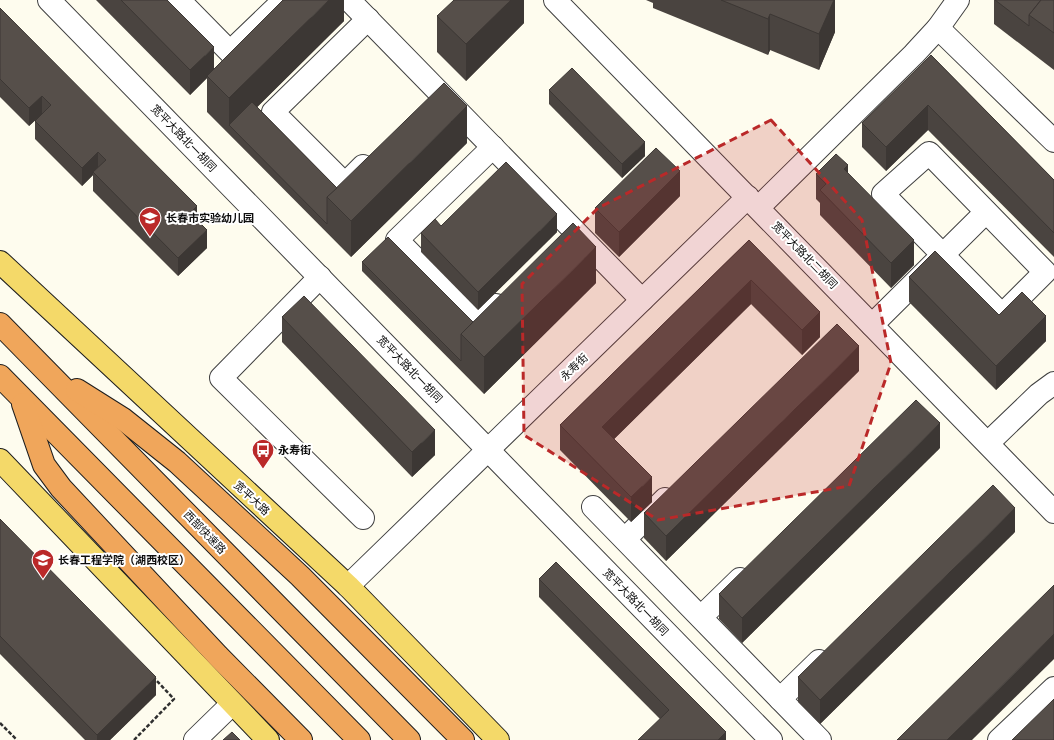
<svg xmlns="http://www.w3.org/2000/svg" width="1054" height="740" font-family="Lora,'Noto Sans SC',serif">
<style>
.lines{fill:none;stroke-linecap:round;stroke-linejoin:round}
.minor-casing{stroke:#404040;stroke-width:24}
.major-casing{stroke:#1e1e1e;stroke-width:24}
.highway-casing{stroke:#1e1e1e;stroke-width:24}
.path{stroke:#2f2f2f;stroke-width:2.5;stroke-dasharray:4 2;stroke-linecap:butt}
.minor{stroke:#fff;stroke-width:22}
.major{stroke:#f4d969;stroke-width:22}
.highway{stroke:#f0a65b;stroke-width:22}
.wall{fill:#4a4440}
.shaded-wall{fill:#3c3734}
.building{fill:#564f4a;stroke:#3c3734}
.marked{fill:#ba2929;fill-opacity:0.2;stroke:#ba2929;stroke-width:3;stroke-dasharray:8 5;stroke-linejoin:round}
.labels{text-anchor:middle;dominant-baseline:central;stroke-width:4;stroke-linejoin:round;paint-order:stroke}
.street-label{font-size:11px;fill:#0d0d0d;stroke:#fff}
.poi-label{font-size:11px;font-weight:bold;fill:#0d0d0d;stroke:#fff;text-anchor:start}
</style>
<rect width="100%" height="100%" fill="#fefcee"/>
<g class="lines">
<g class="minor-casing">
<g id="minor">
<polyline points="49,0 771,740"/>
<polyline points="179,0 230,52 284,0"/>
<polyline points="349,0 642,300"/>
<polyline points="555,0 1054,512"/>
<polyline points="938,28 1054,141"/>
<polyline points="493,147 397,240 479,323 496,305"/>
<polygon points="929,153 1045,272 1002,315 883,194"/>
<polyline points="363,166 345,184 273,112 368,19"/>
<polyline points="759,207 914,54 938,28 958,0"/>
<polyline points="320,277 221,378 363,518"/>
<polyline points="872,325 986,212"/>
<polyline points="988,443 1039,394 1054,383"/>
<polyline points="593,507 820,740"/>
<polyline points="625,539 665,499"/>
<polyline points="348,586 748,197"/>
<polyline points="701,617 740,579"/>
<polyline points="780,699 819,661"/>
<polyline points="195,740 232,704"/>
<polyline points="999,740 1054,688"/>
</g>
</g>
<g class="major-casing">
<g id="major">
<polyline points="0,262 348,586 498,740"/>
<polyline points="0,460 268,740"/>
</g>
</g>
<g class="highway-casing">
<g id="highway">
<polyline points="0,324 409,740"/>
<polyline points="0,376 359,740"/>
<polyline points="77,390 123,419 177,462 300,576 463,740"/>
<polyline points="23,404 44,465 61,488 218,656 301,740"/>
</g>
</g>
<g class="path">
<polyline points="0,723 17,740"/>
<polyline points="134,740 174,699 155,679"/>
</g>
<use href="#minor" class="minor"/>
<use href="#major" class="major"/>
<use href="#highway" class="highway"/>
</g>
<g class="wall">
<polygon points="96,0 167,0 214,69 344,0 344,21 257,107 337,188 467,143 351,257 207,112 207,78 190,95"/>
<polygon points="524,0 524,23 466,81 437,52 437,16"/>
<polygon points="646,0 835,0 835,32 819,70 770,50 768,55 653,8 653,3"/>
<polygon points="994,0 1054,0 1054,70 994,24"/>
<polygon points="0,8 197,220 207,248 178,276 93,191 93,175 82,186 35,139 35,121 42,114 29,126 0,97"/>
<polygon points="931,55 1054,180 1054,257 928,130 886,171 862,147 862,123"/>
<polygon points="549,90 645,156 622,178 549,104"/>
<polygon points="848,173 914,265 891,288 820,215 820,203 816,199 816,174"/>
<polygon points="680,196 619,257 595,233 595,208"/>
<polygon points="441,226 557,232 478,310 421,252 421,233"/>
<polygon points="749,240 820,337 802,355 751,304 614,439 652,502 631,522 560,450 560,425"/>
<polygon points="362,262 473,322 596,283 484,394 362,271"/>
<polygon points="909,277 999,315 1046,341 996,390 909,302"/>
<polygon points="282,317 435,455 412,477 282,342"/>
<polygon points="859,371 666,561 644,538 644,513"/>
<polygon points="940,448 742,643 719,619 719,594"/>
<polygon points="0,519 156,695 110,740 85,740 0,654"/>
<polygon points="1015,532 820,724 798,702 798,677"/>
<polygon points="539,579 726,740 660,719 539,597"/>
</g>
<g class="shaded-wall">
<polygon points="329,0 344,0 344,21 234,130 229,125 229,98"/>
<polygon points="511,0 524,0 524,23 466,81 466,44"/>
<polygon points="834,0 835,0 835,32 819,70 819,34"/>
<polygon points="770,14 770,50 768,55 768,19"/>
<polygon points="214,47 214,72 207,76 207,78 190,95 190,70"/>
<polygon points="42,96 42,114 29,126 29,108"/>
<polygon points="928,105 928,130 886,171 886,147"/>
<polygon points="467,106 467,143 351,257 351,221"/>
<polygon points="645,142 645,156 622,178 622,164"/>
<polygon points="98,152 98,170 93,172 93,175 82,186 82,168"/>
<polygon points="848,165 848,190 844,169"/>
<polygon points="680,171 680,196 619,257 619,232"/>
<polygon points="197,206 197,224 190,213"/>
<polygon points="557,214 557,232 478,310 478,292"/>
<polygon points="207,230 207,248 178,276 178,258"/>
<polygon points="914,240 914,265 891,288 891,263"/>
<polygon points="596,247 596,283 484,394 484,357"/>
<polygon points="751,280 751,304 602,451 602,427"/>
<polygon points="820,312 820,337 802,355 802,330"/>
<polygon points="1046,316 1046,341 996,390 996,366"/>
<polygon points="859,346 859,371 666,561 666,536"/>
<polygon points="940,423 940,448 742,643 742,618"/>
<polygon points="435,430 435,455 412,477 412,452"/>
<polygon points="652,477 652,502 631,522 631,497"/>
<polygon points="1015,508 1015,532 820,724 820,700"/>
<polygon points="1054,634 1054,659 972,740 947,740"/>
<polygon points="156,677 156,695 110,740 97,740 97,735"/>
<polygon points="726,732 726,740 718,740"/>
</g>
<g class="building">
<polygon points="121,0 167,0 214,47 190,70"/>
<polygon points="283,0 329,0 229,98 207,76"/>
<polygon points="454,0 511,0 466,44 437,16"/>
<polygon points="721,0 834,0 819,34 770,14 768,19"/>
<polygon points="995,0 1041,0 1029,15 1029,26"/>
<polygon points="1041,0 1054,0 1054,33 1029,15"/>
<polygon points="0,8 197,206 190,213 207,230 178,258 93,172 106,160 98,152 82,168 35,121 51,105 42,96 29,108 0,79"/>
<polygon points="931,55 1054,180 1054,233 928,105 886,147 862,123"/>
<polygon points="572,68 645,142 622,164 549,90"/>
<polygon points="444,83 467,106 351,221 327,197"/>
<polygon points="252,102 337,188 327,197 327,224 229,125"/>
<polygon points="656,148 680,171 619,232 595,208"/>
<polygon points="836,154 848,165 844,169 914,240 891,263 820,190 826,184 816,174"/>
<polygon points="506,162 557,214 478,292 421,233 435,219 441,226"/>
<polygon points="573,223 596,247 484,357 461,334"/>
<polygon points="388,237 473,322 461,334 461,361 362,262"/>
<polygon points="749,240 820,312 802,330 751,280 602,427 652,477 631,497 560,425"/>
<polygon points="935,251 999,315 1022,292 1046,316 996,366 909,277"/>
<polygon points="304,296 435,430 412,452 282,317"/>
<polygon points="837,324 859,346 666,536 644,513"/>
<polygon points="916,400 940,423 742,618 719,594"/>
<polygon points="993,485 1015,508 820,700 798,677"/>
<polygon points="0,519 156,677 97,735 0,636"/>
<polygon points="556,562 726,732 718,740 638,740 669,710 539,579"/>
<polygon points="1054,585 1054,634 947,740 897,740"/>
<polygon points="1054,699 1054,740 1012,740"/>
<polygon points="232,732 240,740 223,740"/>
</g>
<path class="marked" d="M771 120 862 220 891 363 849 486 658 520 524 435 522 284 598 208Z"/>
<defs>
<g id="school-pin" transform="scale(1.15)"><path d="M0 17L-7.5 6A9.5 9.5 0 1 1 7.5 6Z" fill="#ba2929" stroke="#fff"/><path d="M0-5L7-2L0 1L-7-2ZM-4 1L0 2.5L4 1V4Q0 6-4 4Z" fill="#fff"/></g>
<g id="bus-pin" transform="scale(1.15)"><path d="M0 17L-7.5 6A9.5 9.5 0 1 1 7.5 6Z" fill="#ba2929" stroke="#fff"/><path d="M-5-6H5V4H4V6H2V4H-2V6H-4V4H-5ZM-3.5-4V0h7V-4ZM-3.5 1.2v1.5H-2V1.2ZM2 1.2v1.5H3.5V1.2Z" fill="#fff"/></g>
<g id="university-pin" transform="scale(1.15)"><path d="M0 17L-7.5 6A9.5 9.5 0 1 1 7.5 6Z" fill="#ba2929" stroke="#fff"/><path d="M0-5L7-2L0 1L-7-2ZM-4 1L0 2.5L4 1V4Q0 6-4 4Z" fill="#fff"/></g>
</defs>
<g fill-rule="evenodd">
<use href="#school-pin" x="150" y="218"/>
<use href="#bus-pin" x="263" y="450"/>
<use href="#university-pin" x="43" y="560"/>
</g>
<g class="labels">
<g class="street-label">
<text transform="translate(184 138) rotate(46)">宽平大路北一胡同</text>
<text transform="translate(805 255) rotate(46)">宽平大路北二胡同</text>
<text transform="translate(574 367) rotate(-44)">永寿街</text>
<text transform="translate(410 369) rotate(46)">宽平大路北一胡同</text>
<text transform="translate(252 498) rotate(43)">宽平大路</text>
<text transform="translate(205 532) rotate(46)">西部快速路</text>
<text transform="translate(636 602) rotate(46)">宽平大路北一胡同</text>
</g>
<g class="poi-label">
<text x="166" y="218">长春市实验幼儿园</text>
<text x="278" y="450">永寿街</text>
<text x="58" y="560">长春工程学院（湖西校区）</text>
</g>
</g>
</svg>
